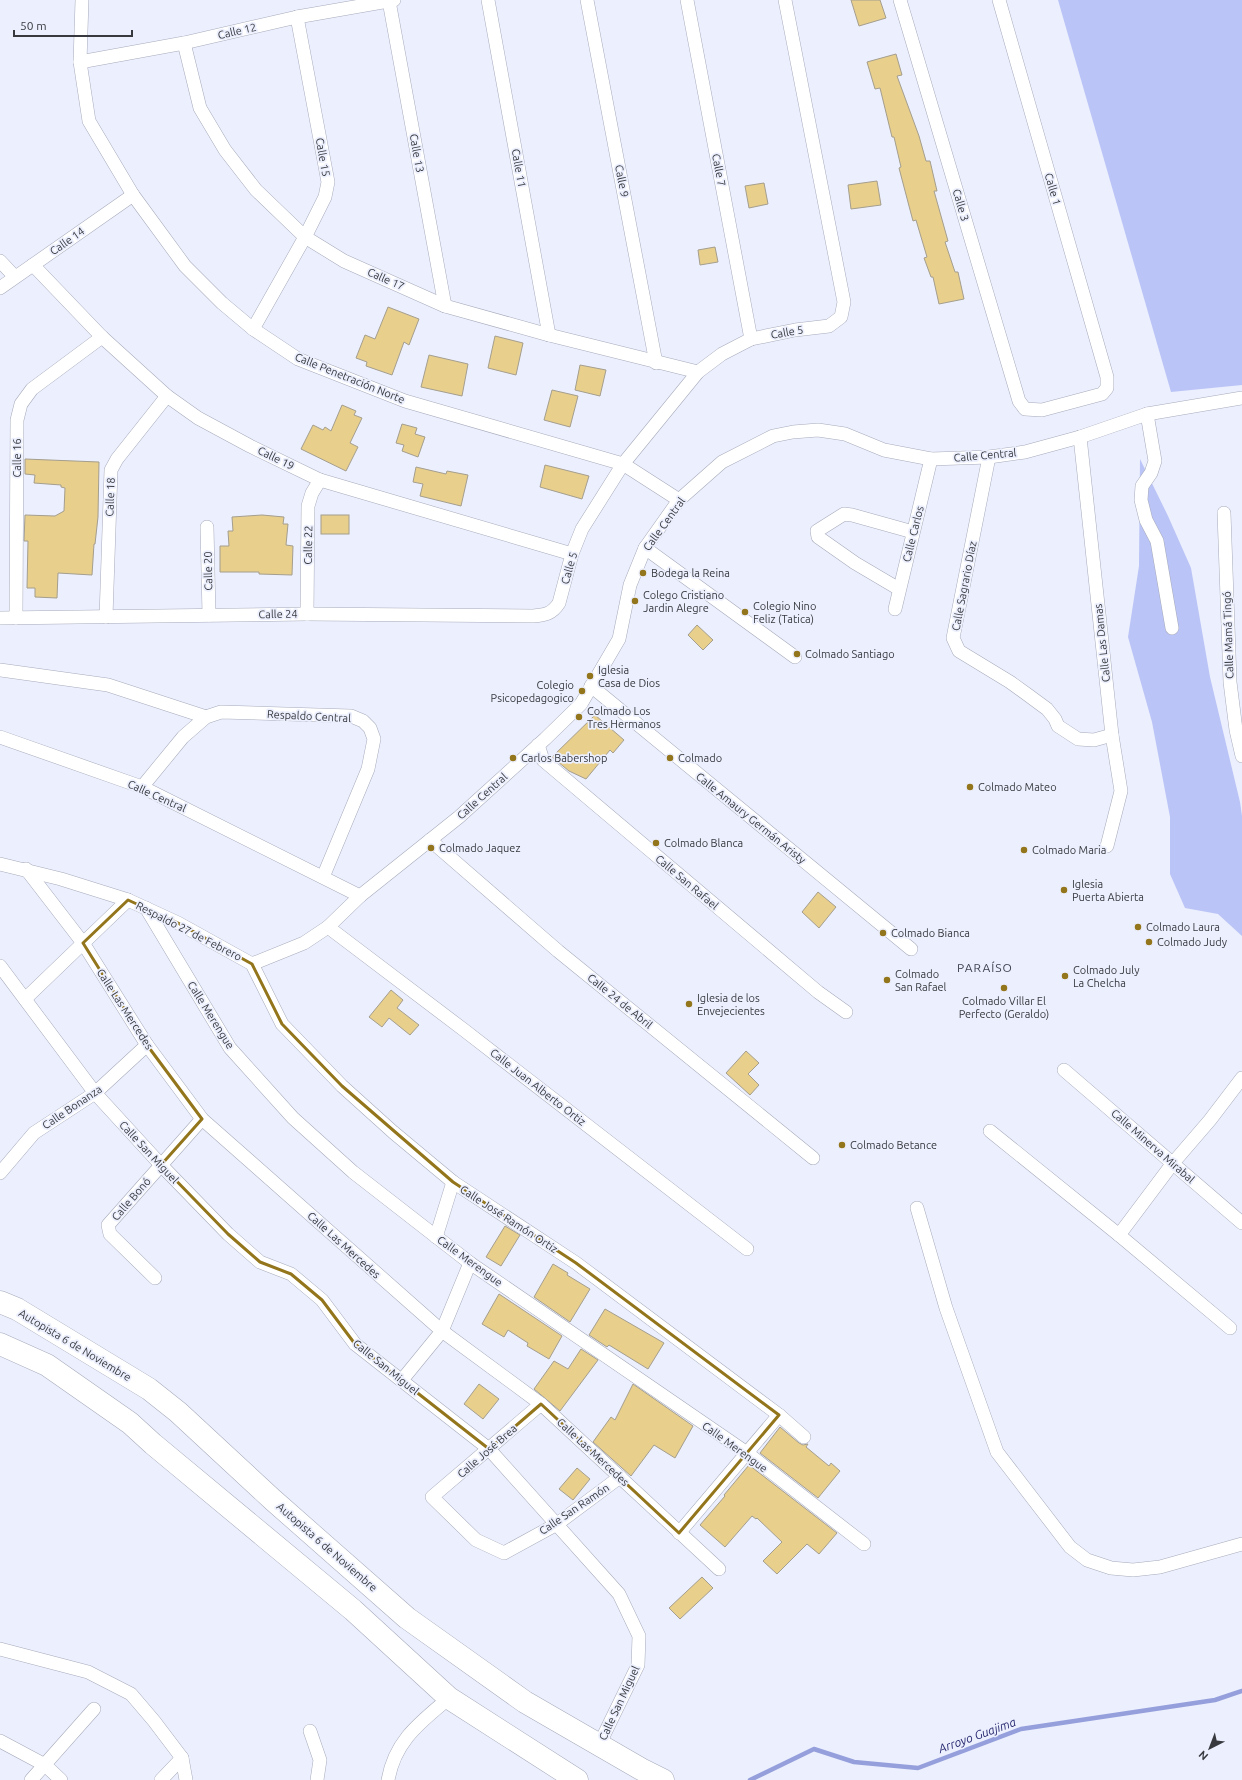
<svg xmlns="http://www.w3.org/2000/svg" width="1242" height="1780" font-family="Ubuntu,sans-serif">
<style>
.green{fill:#bac4f6}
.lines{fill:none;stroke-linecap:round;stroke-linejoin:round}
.stream{stroke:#949fdc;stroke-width:4.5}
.building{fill:#e9cf8c;stroke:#a49e8e}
.minor-casing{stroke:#a7abbb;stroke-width:14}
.motorway-casing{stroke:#a7abbb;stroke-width:23}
.minor{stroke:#fff;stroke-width:13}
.motorway{stroke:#fff;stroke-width:22}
.marked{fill:none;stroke:#93751c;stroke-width:3;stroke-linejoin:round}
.poi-dot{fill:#93751c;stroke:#eceffd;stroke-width:1.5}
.labels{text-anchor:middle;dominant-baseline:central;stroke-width:3.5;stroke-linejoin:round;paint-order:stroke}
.street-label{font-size:11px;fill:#37393f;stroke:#eceffd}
.poi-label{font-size:11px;fill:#37393f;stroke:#eceffd;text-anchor:start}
.neighbourhood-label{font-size:12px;letter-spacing:1px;fill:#3f4250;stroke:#eceffd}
.water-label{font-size:12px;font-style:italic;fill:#272970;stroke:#eceffd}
</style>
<rect width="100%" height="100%" fill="#eceffd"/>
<g class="green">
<polygon points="1058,0 1242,0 1242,385 1171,392"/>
<polygon points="1140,459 1168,516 1191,568 1210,677 1240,802 1242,816 1242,936 1218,914 1185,908 1170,874 1170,817 1152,722 1128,637 1139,566"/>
</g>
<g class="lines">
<polyline class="stream" points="750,1780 814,1749 854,1762 918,1768 1021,1729 1215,1700 1242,1691"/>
</g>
<g class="building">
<polygon points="851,0 880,0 886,18 859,26"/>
<polygon points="896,54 902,75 897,76 919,136 926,161 930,161 937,191 934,191 948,241 945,242 955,272 958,272 964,299 939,304 933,277 931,277 924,258 927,257 916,220 913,221 909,206 899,168 901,167 894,137 892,137 880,88 875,89 867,62"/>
<polygon points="877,181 881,205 851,209 848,185"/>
<polygon points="764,183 768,204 749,208 745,186"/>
<polygon points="715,247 718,262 700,265 698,250"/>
<polygon points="388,307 419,319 409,345 404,342 392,375 366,366 367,362 356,358 365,335 375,339"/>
<polygon points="495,336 523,343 516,375 488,368"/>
<polygon points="429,355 468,364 462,396 421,387"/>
<polygon points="580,365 606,370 600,396 575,390"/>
<polygon points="552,390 578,396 570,427 544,420"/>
<polygon points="342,405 356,411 354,415 362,418 350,443 358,447 346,471 301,449 313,425 323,430 325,427 331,431"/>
<polygon points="402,424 417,428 415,434 425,437 418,457 402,451 404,445 396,443"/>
<polygon points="25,459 99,462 98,517 95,544 94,544 92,575 58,573 57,598 35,597 35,588 27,588 28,541 24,541 25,515 55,516 64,511 65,488 61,487 61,485 34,483 35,475 25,474"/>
<polygon points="545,465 589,476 582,499 540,487"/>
<polygon points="416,467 446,474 447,471 468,475 461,506 420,496 423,484 413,482"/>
<polygon points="262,515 284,517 283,524 288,524 286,545 293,546 292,575 259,574 259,572 220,572 220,546 229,546 228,531 233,531 232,517"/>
<rect x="321" y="515" width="28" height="19"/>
<polygon points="697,625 713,640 703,650 688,635"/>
<polygon points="595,715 624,740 613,753 610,750 586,779 569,771 552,757"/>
<polygon points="818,892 836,907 819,928 802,912"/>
<polygon points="391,990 403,1000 397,1008 419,1025 410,1035 389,1018 382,1027 369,1017"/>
<polygon points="746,1051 759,1063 748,1074 759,1085 750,1095 726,1073"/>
<polygon points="505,1226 520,1235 501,1266 486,1257"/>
<polygon points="553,1264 568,1273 567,1275 590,1289 570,1322 534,1297"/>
<polygon points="499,1294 562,1336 549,1359 527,1346 528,1343 508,1330 504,1337 482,1324"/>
<polygon points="605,1309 664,1343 648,1369 609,1345 607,1347 589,1335"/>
<polygon points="581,1349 598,1360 560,1411 534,1389 554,1361 568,1369"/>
<polygon points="479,1384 499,1399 483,1419 464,1404"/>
<polygon points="633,1384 693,1426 675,1458 654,1445 631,1476 593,1442 611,1417 615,1420"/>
<polygon points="780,1427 799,1443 803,1445 808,1444 806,1447 829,1466 831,1463 840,1471 818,1498 760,1453"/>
<polygon points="749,1465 837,1533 819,1554 807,1544 777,1574 763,1561 782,1542 757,1518 756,1519 752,1516 725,1547 700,1525 725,1496 724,1495"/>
<polygon points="577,1468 590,1479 573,1500 559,1489"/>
<polygon points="702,1577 713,1588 680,1619 669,1608"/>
</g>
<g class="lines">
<g class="minor-casing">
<g id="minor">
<polyline points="82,0 80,62 89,121 133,195 185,266 222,303 253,329 298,359 405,401 623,464 679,500"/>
<polyline points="488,0 549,335"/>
<polyline points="587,0 656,363"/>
<polyline points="687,0 751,339"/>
<polyline points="900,0 1019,401 1025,409 1042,410 1102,394 1107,388 1107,377 999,0"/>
<polyline points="389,1 445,306"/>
<polyline points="184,43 200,108 225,150 256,190 305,237 344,261 445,306 549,335 698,372"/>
<polyline points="80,62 184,43 297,17 394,0"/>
<polyline points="0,261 15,277"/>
<polyline points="33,265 102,337 167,396 198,418 250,446 320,480 572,554"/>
<polyline points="0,288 133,195"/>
<polyline points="253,329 305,237 325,197 328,182 297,17"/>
<polyline points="1147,414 1155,461 1151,473 1142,486 1141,500 1146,520 1157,541 1172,628"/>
<polyline points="1080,437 1112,735 1121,791 1107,846"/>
<polyline points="989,457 953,638 959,651 1010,682 1028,695 1047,709 1055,719 1058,726 1078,739 1094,740 1112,735"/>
<polyline points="1224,513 1230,682 1236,730 1242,756"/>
<polyline points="207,527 209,615"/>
<polyline points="645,548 795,657"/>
<polyline points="899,589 855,563 818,537 817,531 844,514 852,515 913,532"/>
<polyline points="895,609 931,459"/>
<polyline points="307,614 308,506 312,493 320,480"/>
<polyline points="106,617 111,470 117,459 167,396"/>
<path d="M0 618 307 614 533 616C545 615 552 614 559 603L572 554 582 529 623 464 698 372 722 354 751 339 795 330 829 326 841 317 844 302 785 0"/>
<polyline points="16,618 17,420 21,404 32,389 102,337"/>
<polyline points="0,670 108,685 206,717"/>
<polyline points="591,686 911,949"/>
<polyline points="0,737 142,787 360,896"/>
<polyline points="538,745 543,760 818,992 846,1012"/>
<polyline points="142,787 183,737 206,717 221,712 351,716 363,721 370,728 374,739 368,769 323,877"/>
<polyline points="430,840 558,951 813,1158"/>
<polyline points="0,864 61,879 128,900 178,923 252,964 304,943 328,927 360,896 459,817 545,739 581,704 619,639 630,585 645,548 679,500 722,462 773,436 793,432 818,430 845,434 884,450 931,459 989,457 1025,452 1080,437 1147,414 1242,398"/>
<polyline points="26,869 83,943 147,1045 202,1119 442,1331 541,1404 719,1569"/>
<polyline points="146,908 230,1048 293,1118 353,1172 470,1263 747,1453 864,1544"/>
<polyline points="328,927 464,1030 747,1249"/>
<polyline points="252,964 282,1024 342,1086 393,1132 453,1182 576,1263 779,1415 804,1437"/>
<polyline points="0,966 95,1093 161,1165 228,1234 260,1262 291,1274 322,1300 355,1344 489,1449 619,1594 639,1636 638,1665 599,1745"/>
<polyline points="25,999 128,900"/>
<polyline points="1064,1070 1242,1223"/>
<polyline points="990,1131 1119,1235 1230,1328"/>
<polyline points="0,1173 34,1133 95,1093 147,1045"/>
<polyline points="917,1208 946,1308 997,1452 1070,1547 1087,1560 1111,1568 1133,1570 1160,1567 1242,1544"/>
<polyline points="1119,1235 1173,1163 1210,1120 1242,1078"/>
<polyline points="436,1237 453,1182"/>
<polyline points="155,1278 110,1234 108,1225 202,1119"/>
<polyline points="402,1380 442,1331 470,1263"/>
<polyline points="541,1404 432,1497 476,1540 504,1553 557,1524 620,1477"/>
<polyline points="679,1533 779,1415"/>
<polyline points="0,1649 88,1672 131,1694 154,1721 182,1758 186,1780"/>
<polyline points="310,1731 320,1760 317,1780"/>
<polyline points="0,1741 45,1765 61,1780"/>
<polyline points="31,1780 94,1709"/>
<polyline points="161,1780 182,1758"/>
<path d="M388 1780C395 1740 421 1722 449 1698"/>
</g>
</g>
<g class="motorway-casing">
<g id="motorway">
<polyline points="0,1302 17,1309 149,1389 178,1412 273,1500 407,1618 525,1702 641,1769 663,1780"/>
<polyline points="0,1344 47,1365 130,1423 153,1444 353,1610 449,1698 577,1780"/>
</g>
</g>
<use href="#minor" class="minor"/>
<use href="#motorway" class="motorway"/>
</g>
<path class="marked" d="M128 900 178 923 252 964 282 1024 342 1086 453 1182 576 1263 779 1415 679 1533 541 1404 489 1449 355 1344 322 1300 291 1274 260 1262 228 1234 161 1165 202 1119 147 1045 83 943Z"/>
<g class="poi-dot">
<circle cx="643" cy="573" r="4"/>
<circle cx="635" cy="601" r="4"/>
<circle cx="745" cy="612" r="4"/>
<circle cx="797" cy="654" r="4"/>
<circle cx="590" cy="676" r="4"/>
<circle cx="582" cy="691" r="4"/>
<circle cx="579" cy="717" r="4"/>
<circle cx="513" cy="758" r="4"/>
<circle cx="670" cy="758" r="4"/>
<circle cx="970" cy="787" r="4"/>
<circle cx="656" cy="843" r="4"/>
<circle cx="431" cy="848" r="4"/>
<circle cx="1024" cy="850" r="4"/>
<circle cx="1064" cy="890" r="4"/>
<circle cx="1138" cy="927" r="4"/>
<circle cx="883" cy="933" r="4"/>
<circle cx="1149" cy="942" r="4"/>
<circle cx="1065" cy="976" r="4"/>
<circle cx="887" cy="980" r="4"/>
<circle cx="1004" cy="988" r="4"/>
<circle cx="689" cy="1004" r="4"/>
<circle cx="842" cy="1145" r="4"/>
</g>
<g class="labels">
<g class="street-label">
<text transform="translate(237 31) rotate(-13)">Calle 12</text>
<text transform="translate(417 153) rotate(80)">Calle 13</text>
<text transform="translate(323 157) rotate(80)">Calle 15</text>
<text transform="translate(519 168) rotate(80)">Calle 11</text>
<text transform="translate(719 170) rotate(79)">Calle 7</text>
<text transform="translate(622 181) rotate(79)">Calle 9</text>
<text transform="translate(1053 189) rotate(74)">Calle 1</text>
<text transform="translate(961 205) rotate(74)">Calle 3</text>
<text transform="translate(67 241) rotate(-35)">Calle 14</text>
<text transform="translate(386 279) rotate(24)">Calle 17</text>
<text transform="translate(787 332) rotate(-10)">Calle 5</text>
<text transform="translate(350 378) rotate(22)">Calle Penetración Norte</text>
<text transform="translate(985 455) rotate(-5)">Calle Central</text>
<text transform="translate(17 458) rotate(-90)">Calle 16</text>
<text transform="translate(276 458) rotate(26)">Calle 19</text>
<text transform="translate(110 497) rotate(-88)">Calle 18</text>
<text transform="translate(664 524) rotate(-54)">Calle Central</text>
<text transform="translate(913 534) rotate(-76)">Calle Carlos</text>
<text transform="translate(308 545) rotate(-89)">Calle 22</text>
<text transform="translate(569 568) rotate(-74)">Calle 5</text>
<text transform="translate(208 571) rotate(-91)">Calle 20</text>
<text transform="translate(964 586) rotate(-79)">Calle Sagrario Díaz</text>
<text transform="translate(278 614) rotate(-1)">Calle 24</text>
<text transform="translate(1228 635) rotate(-92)">Calle Mamá Tingó</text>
<text transform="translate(1102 643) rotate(-96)">Calle Las Damas</text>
<text transform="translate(309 716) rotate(3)">Respaldo Central</text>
<text transform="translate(157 796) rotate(24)">Calle Central</text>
<text transform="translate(482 796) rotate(-42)">Calle Central</text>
<text transform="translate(751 818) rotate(39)">Calle Amaury Germán Aristy</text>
<text transform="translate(687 882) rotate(40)">Calle San Rafael</text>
<text transform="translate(189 931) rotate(27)">Respaldo 27 de Febrero</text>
<text transform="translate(620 1001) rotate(39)">Calle 24 de Abril</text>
<text transform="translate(125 1009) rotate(57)">Calle Las Mercedes</text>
<text transform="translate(211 1015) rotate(58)">Calle Merengue</text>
<text transform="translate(538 1087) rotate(38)">Calle Juan Alberto Ortiz</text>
<text transform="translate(72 1107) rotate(-34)">Calle Bonanza</text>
<text transform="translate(1153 1146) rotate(41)">Calle Minerva Mirabal</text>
<text transform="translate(149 1152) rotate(47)">Calle San Miguel</text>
<text transform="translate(131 1199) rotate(-49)">Calle Bonó</text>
<text transform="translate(509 1219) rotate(33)">Calle José Ramón Ortiz</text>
<text transform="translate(344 1245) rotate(42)">Calle Las Mercedes</text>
<text transform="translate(470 1261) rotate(36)">Calle Merengue</text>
<text transform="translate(75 1345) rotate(31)">Autopista 6 de Noviembre</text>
<text transform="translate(386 1367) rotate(39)">Calle San Miguel</text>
<text transform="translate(735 1447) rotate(36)">Calle Merengue</text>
<text transform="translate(487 1451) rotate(-41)">Calle José Brea</text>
<text transform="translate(593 1452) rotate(43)">Calle Las Mercedes</text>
<text transform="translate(574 1509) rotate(-34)">Calle San Ramón</text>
<text transform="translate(327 1547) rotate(41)">Autopista 6 de Noviembre</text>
<text transform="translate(619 1703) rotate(-65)">Calle San Miguel</text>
</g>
<g class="poi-label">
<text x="651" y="573">Bodega la Reina</text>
<text x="643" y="595">Colego Cristiano<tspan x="643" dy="13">Jardin Alegre</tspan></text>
<text x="753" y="606">Colegio Nino<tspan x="753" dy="13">Feliz (Tatica)</tspan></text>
<text x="805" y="654">Colmado Santiago</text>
<text x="598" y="670">Iglesia<tspan x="598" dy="13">Casa de Dios</tspan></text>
<text x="574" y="685" text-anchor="end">Colegio<tspan x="574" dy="13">Psicopedagogico</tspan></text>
<text x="587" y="711">Colmado Los<tspan x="587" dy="13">Tres Hermanos</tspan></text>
<text x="521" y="758">Carlos Babershop</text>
<text x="678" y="758">Colmado</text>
<text x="978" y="787">Colmado Mateo</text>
<text x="664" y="843">Colmado Blanca</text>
<text x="439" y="848">Colmado Jaquez</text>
<text x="1032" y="850">Colmado Maria</text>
<text x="1072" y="884">Iglesia<tspan x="1072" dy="13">Puerta Abierta</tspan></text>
<text x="1146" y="927">Colmado Laura</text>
<text x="891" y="933">Colmado Bianca</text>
<text x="1157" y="942">Colmado Judy</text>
<text x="1073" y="970">Colmado July<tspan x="1073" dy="13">La Chelcha</tspan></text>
<text x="895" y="974">Colmado<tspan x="895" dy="13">San Rafael</tspan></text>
<text x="697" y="998">Iglesia de los<tspan x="697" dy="13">Envejecientes</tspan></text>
<text x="1004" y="1001" text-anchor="middle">Colmado Villar El<tspan x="1004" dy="13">Perfecto (Geraldo)</tspan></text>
<text x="850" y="1145">Colmado Betance</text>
</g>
<g class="neighbourhood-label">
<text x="985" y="967">PARAÍSO</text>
</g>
<g class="water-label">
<text transform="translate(977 1735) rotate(-20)">Arroyo Guajima</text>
</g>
</g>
<g transform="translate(1210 1748) rotate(222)" stroke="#eceffd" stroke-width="3" paint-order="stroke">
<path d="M0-3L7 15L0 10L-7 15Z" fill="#37393f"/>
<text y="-6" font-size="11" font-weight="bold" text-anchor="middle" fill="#37393f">N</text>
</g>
<path d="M14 30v6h118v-6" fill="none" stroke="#37393f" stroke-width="2"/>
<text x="20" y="30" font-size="12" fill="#37393f" stroke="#eceffd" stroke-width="3" paint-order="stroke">50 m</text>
</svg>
